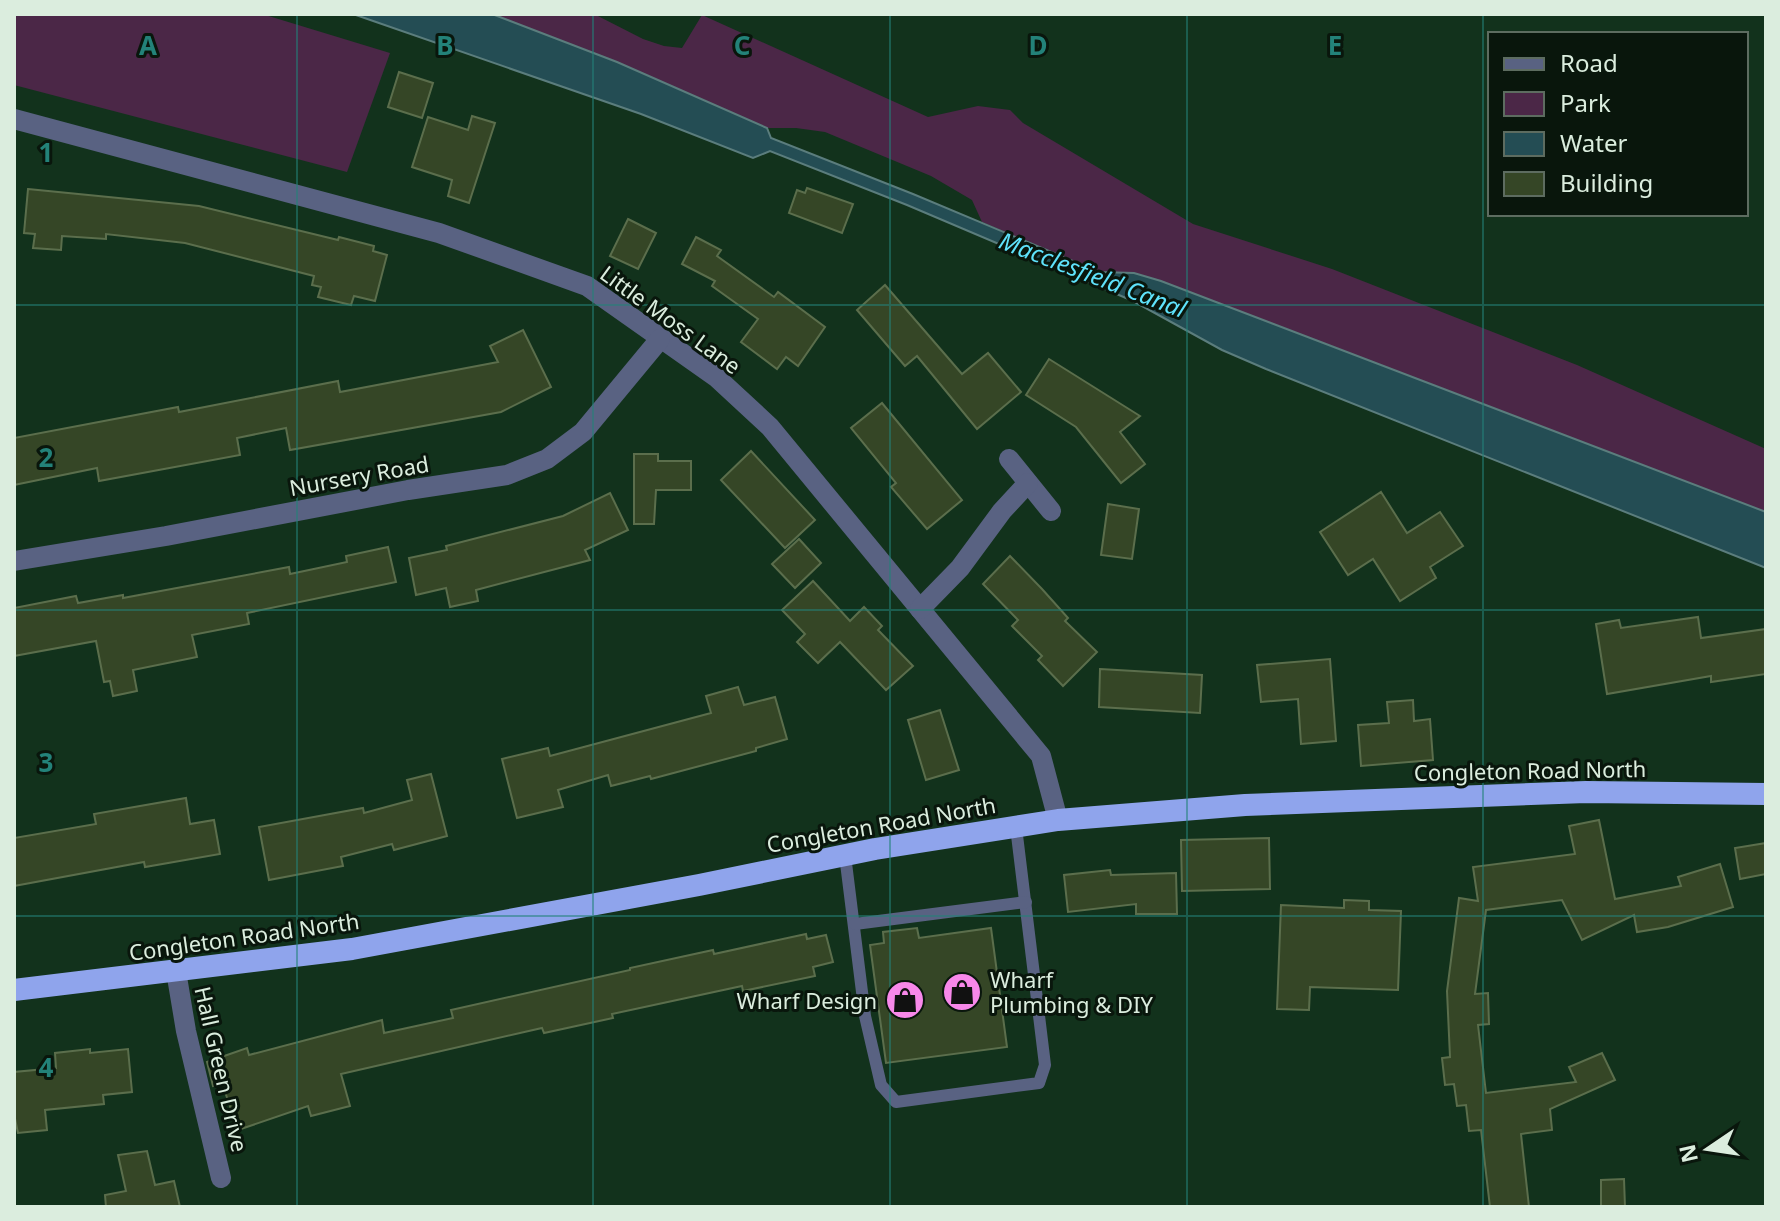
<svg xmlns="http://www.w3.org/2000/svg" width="1780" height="1221" font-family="'Noto Sans',sans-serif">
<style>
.green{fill:#4b2747}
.water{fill:#244d54;stroke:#5b7d7d;stroke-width:2}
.building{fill:#354626;stroke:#5b6e4c;stroke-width:2}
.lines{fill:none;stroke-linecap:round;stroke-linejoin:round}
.service{stroke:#596282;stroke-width:12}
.minor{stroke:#596282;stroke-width:20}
.trunk{stroke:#8fa4ec;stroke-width:22}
.grid{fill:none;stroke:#238279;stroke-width:2;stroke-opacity:0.55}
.labels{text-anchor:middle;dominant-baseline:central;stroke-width:6;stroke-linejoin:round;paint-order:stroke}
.street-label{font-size:22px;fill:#dbedde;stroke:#09160c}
.poi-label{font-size:22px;fill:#dbedde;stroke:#09160c;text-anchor:start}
.water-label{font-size:24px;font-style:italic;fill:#5fe2fb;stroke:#09160c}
.grid-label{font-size:26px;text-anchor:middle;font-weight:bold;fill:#238279;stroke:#09160c;stroke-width:6;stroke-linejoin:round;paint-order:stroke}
</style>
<rect width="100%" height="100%" fill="#12321c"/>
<g class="green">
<polygon points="14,14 262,14 390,53 347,172 14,85"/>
<polygon points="492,14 594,14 643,39 664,46 682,48 702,15 928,117 978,106 1010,110 1023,123 1193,224 1332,269 1577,365 1766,449 1766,512 1161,281 1134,273 1099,272 982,222 972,200 931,176 825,132 796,128 767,128 617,62"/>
</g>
<polygon class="water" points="353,14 492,14 617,62 767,128 771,138 913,194 1099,272 1134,273 1161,281 1766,512 1766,568 1266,369 1222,350 1133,301 907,205 770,151 753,158 641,114"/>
<g class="building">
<polygon points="399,72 433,83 422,118 388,107"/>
<polygon points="472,116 495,123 469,203 448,196 452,180 412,167 428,117 468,130"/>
<polygon points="807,188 853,204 842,233 789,213 797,190 805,193"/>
<polygon points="28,189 199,206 338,240 339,237 374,246 373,251 387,255 375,301 354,296 351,305 318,297 321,287 312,285 314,276 185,243 106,234 106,239 62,236 61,250 33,248 35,234 24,233"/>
<polygon points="628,219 656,233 638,269 610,256"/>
<polygon points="696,237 721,250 717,256 774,297 778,292 825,327 798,366 786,357 777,369 741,342 758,319 712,286 715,281 682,264"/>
<polygon points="885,285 962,374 988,353 1021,392 977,429 917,356 905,366 857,310"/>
<polygon points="523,330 551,387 501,412 290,450 286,428 237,438 240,455 99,481 97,468 14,485 14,438 178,407 179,412 338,381 340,392 498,362 490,346"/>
<polygon points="1049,359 1140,416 1120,432 1145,464 1121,483 1076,427 1026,395"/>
<polygon points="882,403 962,500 927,529 891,487 896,483 851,428"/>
<polygon points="751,451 815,520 785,548 721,480"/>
<polygon points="634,454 658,454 658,461 691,461 691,490 656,490 654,524 634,524"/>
<polygon points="1381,492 1407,533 1440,512 1463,546 1430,567 1436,578 1400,601 1373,559 1348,575 1320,532"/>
<polygon points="610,493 628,530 585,550 590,560 476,590 478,601 450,607 446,588 416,595 409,558 447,550 446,546 563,516"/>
<polygon points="1108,504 1139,509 1132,559 1101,555"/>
<polygon points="799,539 821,563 795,588 772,564"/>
<polygon points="388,547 396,582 247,613 249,624 192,635 197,657 133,670 137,691 113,696 110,681 104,682 96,641 14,656 14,608 76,596 78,603 123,595 123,598 289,567 290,574 347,562 346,556"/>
<polygon points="1010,556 1042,589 1068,618 1065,621 1097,652 1063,686 1038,660 1042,656 1012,626 1018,620 983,584"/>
<polygon points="813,581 850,621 864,607 882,626 878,630 913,666 886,690 840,642 818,663 797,642 805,634 782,610"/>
<polygon points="1698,617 1701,638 1766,629 1766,674 1711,682 1711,676 1607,694 1596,624 1619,620 1621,628"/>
<polygon points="1330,659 1336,741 1301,744 1298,699 1261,702 1257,665"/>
<polygon points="1100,669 1202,675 1200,713 1099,707"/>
<polygon points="738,687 744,705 775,697 787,739 756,748 756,751 651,779 650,776 611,786 608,775 558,790 563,807 517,818 502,759 548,748 550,756 711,713 706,696"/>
<polygon points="1413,700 1414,721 1430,719 1433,760 1361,766 1358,725 1389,723 1387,702"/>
<polygon points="940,710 959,770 926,780 908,720"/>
<polygon points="431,774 447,836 394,850 392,844 341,857 343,866 269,880 259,827 363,808 364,813 412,800 407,780"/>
<polygon points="186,798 190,824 214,820 220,854 145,867 144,862 14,886 14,838 96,824 94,814"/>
<polygon points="1599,820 1615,899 1681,886 1678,877 1720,864 1733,907 1668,927 1637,932 1634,915 1582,940 1562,900 1486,910 1475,994 1488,993 1489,1024 1478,1025 1486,1093 1576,1082 1569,1067 1602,1053 1615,1080 1550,1109 1552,1130 1521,1134 1529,1207 1490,1207 1481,1130 1469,1131 1466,1105 1457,1106 1454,1084 1445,1085 1442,1058 1450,1057 1447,991 1459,898 1478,901 1473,867 1575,854 1569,826"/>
<polygon points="1269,838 1270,889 1182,891 1181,840"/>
<polygon points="1766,843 1766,874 1740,879 1735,848"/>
<polygon points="1110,870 1111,875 1176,873 1177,914 1136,914 1136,904 1068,912 1064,875"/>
<polygon points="1344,900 1369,901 1369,910 1401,911 1398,990 1310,987 1309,1010 1277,1009 1281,905 1344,908"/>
<polygon points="917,928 919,938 991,928 1007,1047 886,1063 870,945 884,943 883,932"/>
<polygon points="806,934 807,939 826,935 833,962 813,967 815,976 743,991 742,986 612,1014 613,1018 544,1033 542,1028 341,1074 350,1106 311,1116 308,1106 238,1130 222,1083 213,1086 207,1062 247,1048 249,1055 382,1020 384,1033 453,1018 451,1010 630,970 630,968 713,950 714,954"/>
<polygon points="90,1049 90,1053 128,1049 132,1092 103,1095 104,1104 45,1110 47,1130 18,1133 14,1114 14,1072 56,1068 55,1053"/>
<polygon points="147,1151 155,1185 174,1181 180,1207 106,1207 105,1195 126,1191 118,1155"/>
<polygon points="1624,1179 1625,1207 1601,1207 1601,1180"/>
</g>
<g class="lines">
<g class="service">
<polyline points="845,855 865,1016 881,1085 896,1102 1039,1083 1045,1065 1016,827"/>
<polyline points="855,924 1026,902"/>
</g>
<g class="minor">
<polyline points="14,119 439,233 587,286 716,377 770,427 1041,756 1058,820"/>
<polyline points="1009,459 1051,511"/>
<polyline points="14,561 166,536 408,490 507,475 547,459 583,432 660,339"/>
<polyline points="920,609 960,568 1002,511 1028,483"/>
<polyline points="176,971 186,1031 221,1178"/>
</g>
<polyline class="trunk" points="14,990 352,949 699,885 875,849 1058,820 1245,805 1586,792 1766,794"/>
</g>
<path class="grid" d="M297 14V1207M593 14V1207M890 14V1207M1187 14V1207M1483 14V1207M14 305H1766M14 610H1766M14 916H1766"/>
<defs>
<g id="shop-disc" transform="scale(2)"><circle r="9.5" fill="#f888ea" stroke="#09160c"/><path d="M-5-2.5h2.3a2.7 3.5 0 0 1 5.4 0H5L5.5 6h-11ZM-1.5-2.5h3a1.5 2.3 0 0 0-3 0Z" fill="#111"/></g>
</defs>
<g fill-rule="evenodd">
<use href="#shop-disc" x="962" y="992"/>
<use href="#shop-disc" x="905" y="1000"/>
</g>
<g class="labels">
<g class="street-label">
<text transform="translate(671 319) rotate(36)">Little Moss Lane</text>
<text transform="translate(359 475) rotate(-10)">Nursery Road</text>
<text transform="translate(1530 770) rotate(-1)">Congleton Road North</text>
<text transform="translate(881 824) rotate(-10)">Congleton Road North</text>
<text transform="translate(244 936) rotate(-8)">Congleton Road North</text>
<text transform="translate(222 1069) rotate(77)">Hall Green Drive</text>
</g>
<g class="poi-label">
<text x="990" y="979">Wharf<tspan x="990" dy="25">Plumbing &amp; DIY</tspan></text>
<text x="877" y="1000" text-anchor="end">Wharf Design</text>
</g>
<g class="water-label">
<text transform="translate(1093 274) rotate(21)">Macclesfield Canal</text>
</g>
</g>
<g class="grid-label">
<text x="148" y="55">A</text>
<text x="445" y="55">B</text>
<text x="742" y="55">C</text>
<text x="1038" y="55">D</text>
<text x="1335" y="55">E</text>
<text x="46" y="162">1</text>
<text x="46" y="467">2</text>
<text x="46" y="772">3</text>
<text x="46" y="1077">4</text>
</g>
<rect width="1780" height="1221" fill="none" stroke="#dbedde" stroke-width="32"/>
<rect x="1488" y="32" width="260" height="184" fill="#09160c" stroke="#5d6c60" stroke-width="2"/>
<rect x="1504" y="58" width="40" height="12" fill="#596282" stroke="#5d6c60" stroke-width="2"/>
<text x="1560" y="72" font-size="24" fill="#dbedde">Road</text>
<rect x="1504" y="92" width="40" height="24" fill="#4b2747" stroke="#5d6c60" stroke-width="2"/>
<text x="1560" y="112" font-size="24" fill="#dbedde">Park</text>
<rect x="1504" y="132" width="40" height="24" fill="#244d54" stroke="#5d6c60" stroke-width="2"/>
<text x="1560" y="152" font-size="24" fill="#dbedde">Water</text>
<rect x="1504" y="172" width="40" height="24" fill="#354626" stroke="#5d6c60" stroke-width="2"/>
<text x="1560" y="192" font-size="24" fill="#dbedde">Building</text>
<g transform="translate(1708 1149) rotate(257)" stroke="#09160c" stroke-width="6" paint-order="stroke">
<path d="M0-6L14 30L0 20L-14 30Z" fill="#dbedde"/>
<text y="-12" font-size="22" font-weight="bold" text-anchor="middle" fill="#dbedde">N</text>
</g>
</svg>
